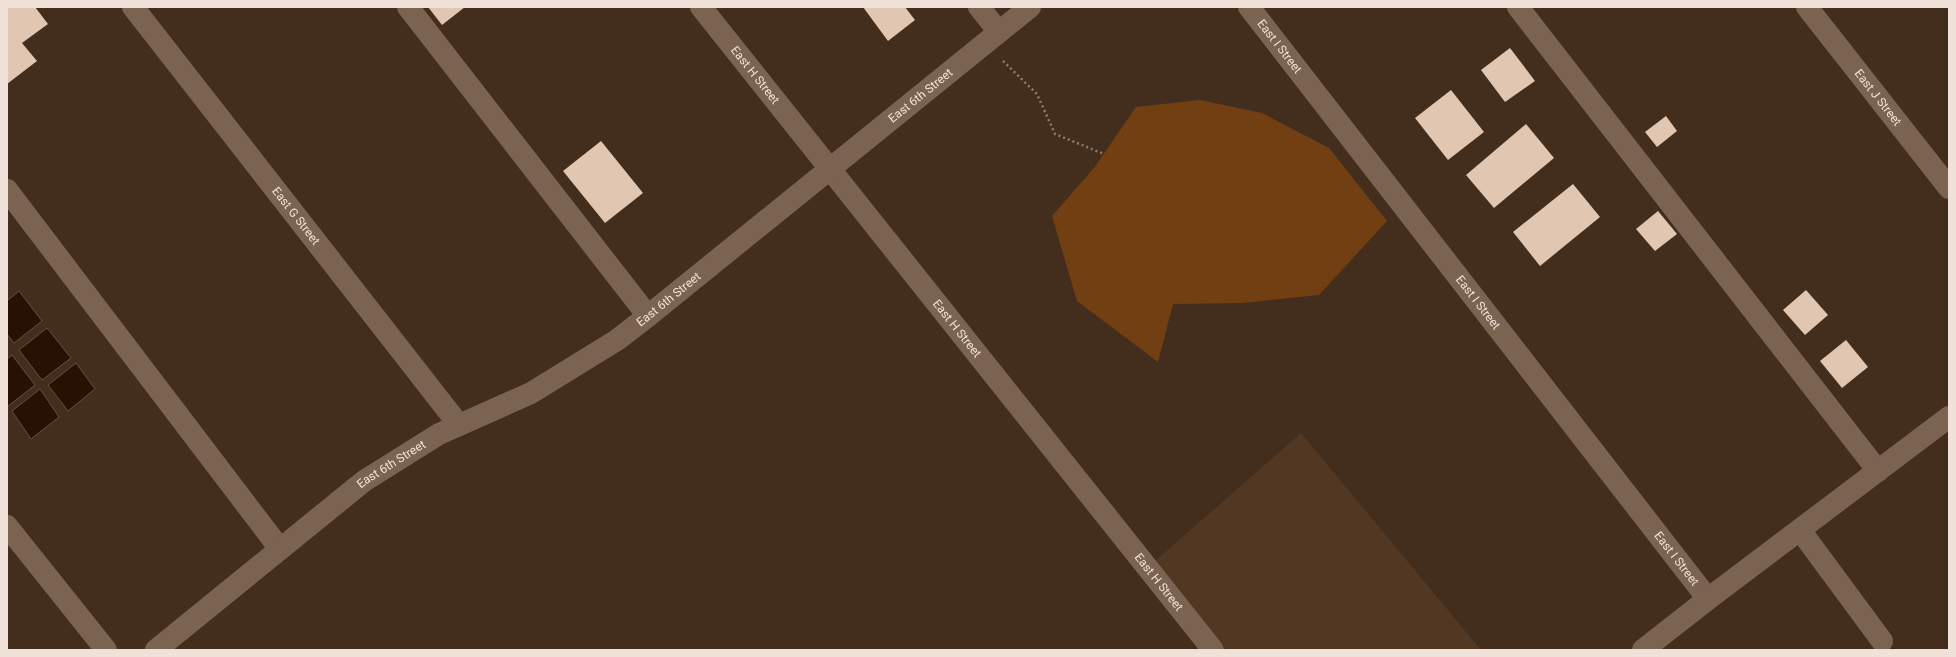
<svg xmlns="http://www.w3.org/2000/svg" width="1956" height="657" font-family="Roboto,sans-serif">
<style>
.built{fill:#523722}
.green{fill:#713f12}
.water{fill:#261102;stroke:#635042}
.building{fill:#e1c6b2}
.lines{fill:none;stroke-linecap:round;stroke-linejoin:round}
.path{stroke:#8e7c6f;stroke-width:2.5;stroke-dasharray:2 3;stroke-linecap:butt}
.minor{stroke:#7b6352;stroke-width:22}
.labels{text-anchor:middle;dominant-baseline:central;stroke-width:4;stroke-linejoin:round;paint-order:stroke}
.street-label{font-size:12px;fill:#f0e2d8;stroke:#432e1e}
</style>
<rect width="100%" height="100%" fill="#432e1e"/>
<polygon class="built" points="1301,433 1481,650 1227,650 1155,561"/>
<polygon class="green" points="1200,100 1262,113 1329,148 1387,221 1319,295 1242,303 1173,304 1158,362 1077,301 1052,216 1094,168 1136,107"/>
<g class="water">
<polygon points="19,291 42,321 14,343 7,334 7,301"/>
<polygon points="47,328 71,358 42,380 19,350"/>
<polygon points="12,355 35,385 7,407 7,359"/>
<polygon points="76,363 95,389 68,411 48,385"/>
<polygon points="40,389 59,417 31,439 12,411"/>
</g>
<g class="building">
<polygon points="7,7 35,7 48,24 22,43 37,61 7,84"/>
<polygon points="428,7 465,7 442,25"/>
<polygon points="863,7 905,7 915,20 888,41"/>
<polygon points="1510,48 1535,81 1505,102 1481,70"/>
<polygon points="1451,90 1484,132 1448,160 1415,118"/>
<polygon points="1666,116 1677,131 1657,147 1645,132"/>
<polygon points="1526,124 1554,158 1494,208 1466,175"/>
<polygon points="601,141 643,193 605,223 563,171"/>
<polygon points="1573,184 1600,217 1540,266 1513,232"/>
<polygon points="1658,211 1677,234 1655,251 1636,229"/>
<polygon points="1806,290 1828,315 1805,335 1783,310"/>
<polygon points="1846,340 1868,367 1842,388 1820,361"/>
</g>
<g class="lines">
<polyline class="path" points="1003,61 1037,94 1055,134 1104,154"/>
<g class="minor">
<path id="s1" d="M133 7 459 425"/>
<polyline points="408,7 648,316"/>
<path id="s2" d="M701 7 1213 650"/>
<polyline points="979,7 998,31"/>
<path id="s3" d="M1249 7 1708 599"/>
<polyline points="1518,7 1878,471"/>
<path id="s4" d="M1807 7 1949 188"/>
<polyline points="7,190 280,549"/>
<polyline points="7,526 106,650"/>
<polyline points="1800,530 1882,641"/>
<path id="s5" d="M156 650 364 481 439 434 531 393 617 340 648 316 1030 7"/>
<polyline points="1643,650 1708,599 1949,417"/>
</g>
</g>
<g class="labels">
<g class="street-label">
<text stroke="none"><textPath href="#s3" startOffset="50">East I Street</textPath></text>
<text stroke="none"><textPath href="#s2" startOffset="87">East H Street</textPath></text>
<text stroke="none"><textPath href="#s5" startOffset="948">East 6th Street</textPath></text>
<text stroke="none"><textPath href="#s4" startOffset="115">East J Street</textPath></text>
<text stroke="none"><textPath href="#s1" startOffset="265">East G Street</textPath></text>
<text stroke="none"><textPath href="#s5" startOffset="624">East 6th Street</textPath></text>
<text stroke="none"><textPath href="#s3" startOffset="374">East I Street</textPath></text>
<text stroke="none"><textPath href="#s2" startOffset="411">East H Street</textPath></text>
<text stroke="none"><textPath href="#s5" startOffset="300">East 6th Street</textPath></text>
<text stroke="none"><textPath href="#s3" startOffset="698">East I Street</textPath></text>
<text stroke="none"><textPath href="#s2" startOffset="735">East H Street</textPath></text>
</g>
</g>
<rect width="1956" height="657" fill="none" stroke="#f0e2d8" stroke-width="16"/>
</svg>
